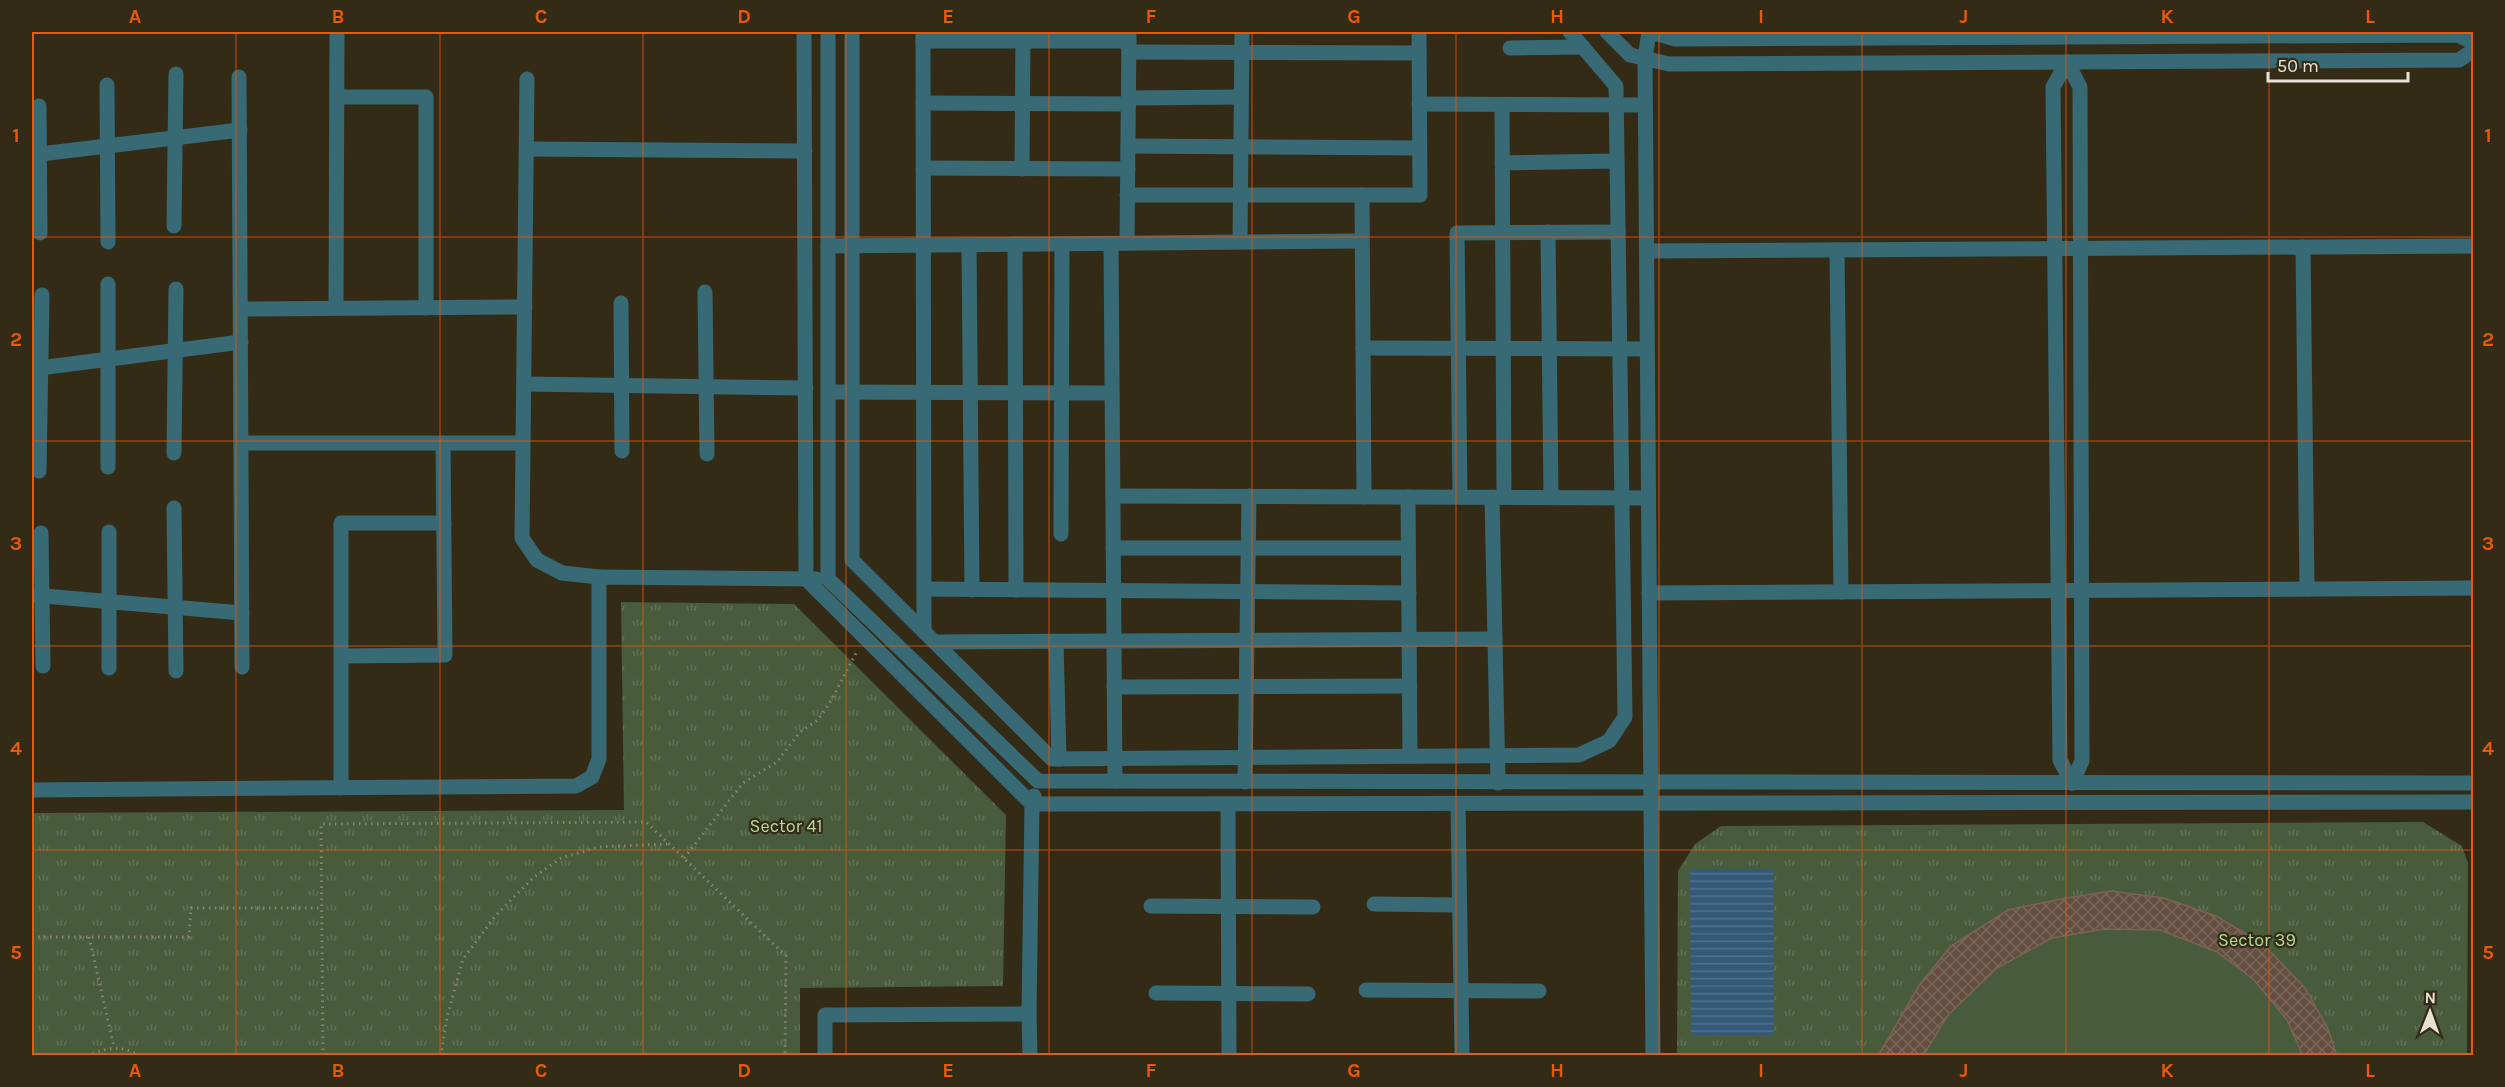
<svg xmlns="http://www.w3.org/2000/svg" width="2505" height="1087" font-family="Karla,sans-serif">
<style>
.park{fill:url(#park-tufts)}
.garden{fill:#485b3b}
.water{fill:url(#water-rules)}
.building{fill:url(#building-cross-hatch);stroke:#7b6456;stroke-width:1.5}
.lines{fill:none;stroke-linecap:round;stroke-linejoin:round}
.path{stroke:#8b8472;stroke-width:3;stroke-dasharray:1.5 4.5;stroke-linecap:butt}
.minor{stroke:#386a76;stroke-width:15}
.grid{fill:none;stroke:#e8590c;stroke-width:1.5;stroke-opacity:0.55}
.labels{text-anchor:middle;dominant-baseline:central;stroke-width:4.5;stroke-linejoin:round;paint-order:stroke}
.park-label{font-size:18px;fill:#b3da98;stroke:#342b16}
.neatline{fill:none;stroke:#e8590c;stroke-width:2}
.grid-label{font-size:20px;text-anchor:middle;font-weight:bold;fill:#e8590c}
</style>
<defs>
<pattern id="park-tufts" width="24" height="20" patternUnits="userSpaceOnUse" patternTransform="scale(1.5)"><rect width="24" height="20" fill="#485b3b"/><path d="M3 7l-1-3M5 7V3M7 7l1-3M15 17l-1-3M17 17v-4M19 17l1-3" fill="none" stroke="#627256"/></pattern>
<pattern id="water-rules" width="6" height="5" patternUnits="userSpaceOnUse" patternTransform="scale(1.5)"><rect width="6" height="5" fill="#345978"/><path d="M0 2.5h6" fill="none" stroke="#51718a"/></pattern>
<pattern id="building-cross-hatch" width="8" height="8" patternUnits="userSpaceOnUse" patternTransform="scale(1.5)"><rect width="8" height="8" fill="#644e40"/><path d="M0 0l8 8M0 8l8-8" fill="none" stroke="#7a675b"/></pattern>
</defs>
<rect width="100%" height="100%" fill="#342b16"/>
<g class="park">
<polygon points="621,602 794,604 1006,815 1003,986 800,988 800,1055 32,1055 32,813 624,810"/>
<polygon points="2423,822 2462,846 2468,863 2467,1055 1677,1056 1678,871 1695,844 1721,826"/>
</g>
<polygon class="garden" points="2104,929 2160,930 2217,952 2254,980 2287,1020 2303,1055 1923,1056 1948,1015 1997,968 2052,938"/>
<polygon class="water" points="1690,869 1773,869 1774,1035 1691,1035"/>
<polygon class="building" points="2111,891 2164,898 2216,916 2263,944 2305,988 2328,1029 2337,1056 2303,1056 2287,1020 2254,980 2217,952 2160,930 2104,929 2052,938 1997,968 1948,1015 1923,1056 1878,1056 1920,984 1951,946 2008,910 2060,899"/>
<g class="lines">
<g class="path">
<polyline points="684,858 743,783 777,762 800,732 818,720 832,699 857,651"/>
<polyline points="32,937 189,937 191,908 320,908"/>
<polyline points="89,937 114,1047"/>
<path d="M87 1056C105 1048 122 1044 139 1056"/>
<polyline points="323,1056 321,824 646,822 786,956 785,1056"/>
<polyline points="441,1056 447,1017 463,959 496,915 534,877 561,858 599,847 667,844"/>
</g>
<g class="minor">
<polyline points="804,32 806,579 1032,804 2474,802"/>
<polyline points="828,32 828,579 1038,781 2474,783"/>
<polyline points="852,32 852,560 1052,759 1579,755 1609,741 1625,717 1616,86 1570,32"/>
<polyline points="923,32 924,632"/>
<polyline points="1607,32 1630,55 1669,64 2459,60 2474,50"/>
<polyline points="1649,32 1645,58 1653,1056"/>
<polyline points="1651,32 1675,39 2458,35 2474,43"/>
<polyline points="923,41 1129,41"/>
<polyline points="1510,48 1583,47"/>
<polyline points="1129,52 1419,53"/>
<polyline points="2067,62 2053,87 2060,760 2072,783"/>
<polyline points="2067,62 2080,87 2082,761 2072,783"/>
<polyline points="239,77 242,667"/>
<polyline points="527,79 522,538 537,560 562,573 599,577"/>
<polyline points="107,85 108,242"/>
<polyline points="337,97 426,97 426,308"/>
<polyline points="1129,98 1241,97"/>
<polyline points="923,103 1129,104"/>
<polyline points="1419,104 1645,105"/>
<polyline points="1502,105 1504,497"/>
<polyline points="39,106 40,233"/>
<polyline points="1128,146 1419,148"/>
<polyline points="527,149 805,151"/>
<polyline points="32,155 240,130"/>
<polyline points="1502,163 1617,161"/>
<polyline points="923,168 1128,169"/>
<polyline points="1022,169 1023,34"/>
<polyline points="1127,195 1420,195 1419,32"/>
<polyline points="1362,195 1364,497"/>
<polyline points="174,226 176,74"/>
<polyline points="1548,232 1551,497"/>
<polyline points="1240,242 1242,32"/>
<polyline points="1127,243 1129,32"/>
<polyline points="1015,244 1016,590"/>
<polyline points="1111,244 1115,781"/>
<polyline points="969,245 972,590"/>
<polyline points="828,246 1362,241"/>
<polyline points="2303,247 2307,589"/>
<polyline points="1837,250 1841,592"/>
<polyline points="1647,251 2474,246"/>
<polyline points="705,292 707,454"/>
<polyline points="621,303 622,451"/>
<polyline points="336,308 337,32"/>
<polyline points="241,309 525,307"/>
<polyline points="1363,348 1647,349"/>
<polyline points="32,369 241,342"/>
<polyline points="524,384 806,388"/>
<polyline points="828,392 1112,393"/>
<polyline points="241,443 523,443"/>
<polyline points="174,453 176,289"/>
<polyline points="108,467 108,284"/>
<polyline points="39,471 42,295"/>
<polyline points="1113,496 1648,498"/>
<polyline points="1408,497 1410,756"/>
<polyline points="1460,497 1457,233 1618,232"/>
<polyline points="1492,497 1498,783"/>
<polyline points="174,508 176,671"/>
<polyline points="109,532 109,668"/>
<polyline points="41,533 43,666"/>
<polyline points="1061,534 1062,244"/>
<polyline points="1113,548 1408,548"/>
<polyline points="924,589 1409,593"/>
<polyline points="1649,593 2474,588"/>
<polyline points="32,595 242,613"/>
<polyline points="935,642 1495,639"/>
<polyline points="1056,642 1059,759"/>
<polyline points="341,656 445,655 443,443"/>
<polyline points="1114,687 1410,686"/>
<polyline points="1245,782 1249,496"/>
<polyline points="341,788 341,523 444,523"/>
<polyline points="32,790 576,786 592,777 599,759 599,577 816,579"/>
<polyline points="1228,804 1229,1056"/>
<polyline points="1458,804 1462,1056"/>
<polyline points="1374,904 1459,905"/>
<polyline points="1151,906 1313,907"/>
<polyline points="1366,990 1539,991"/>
<polyline points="1156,993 1308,994"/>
<polyline points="1029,1014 1030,1056"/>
<polyline points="825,1056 825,1015 1029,1014 1032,804 1034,796"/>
</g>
</g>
<path class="grid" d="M236 32V1056M440 32V1056M643 32V1056M846 32V1056M1049 32V1056M1252 32V1056M1456 32V1056M1659 32V1056M1862 32V1056M2066 32V1056M2269 32V1056M32 237H2474M32 441H2474M32 646H2474M32 850H2474"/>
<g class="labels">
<g class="park-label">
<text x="786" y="826">Sector 41</text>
<text x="2257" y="940">Sector 39</text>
</g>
</g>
<rect width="2505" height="1087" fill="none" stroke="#342b16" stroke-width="66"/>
<g transform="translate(2430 1012) rotate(1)" stroke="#342b16" stroke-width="4.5" paint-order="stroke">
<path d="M0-4.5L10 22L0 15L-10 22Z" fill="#e8e2d5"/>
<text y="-9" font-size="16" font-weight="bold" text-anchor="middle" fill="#e8e2d5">N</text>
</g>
<path d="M2268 72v9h140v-9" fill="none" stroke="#e8e2d5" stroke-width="3"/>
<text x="2277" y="72" font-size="18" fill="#e8e2d5" stroke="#342b16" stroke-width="4.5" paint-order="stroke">50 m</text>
<rect x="33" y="33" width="2439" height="1021" class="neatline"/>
<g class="grid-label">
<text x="135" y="23">A</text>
<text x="338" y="23">B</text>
<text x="541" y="23">C</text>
<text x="744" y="23">D</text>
<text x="948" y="23">E</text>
<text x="1151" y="23">F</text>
<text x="1354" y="23">G</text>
<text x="1557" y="23">H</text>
<text x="1761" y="23">I</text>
<text x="1964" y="23">J</text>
<text x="2167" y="23">K</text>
<text x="2370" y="23">L</text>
<text x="16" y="142">1</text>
<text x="2488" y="142">1</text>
<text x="16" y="346">2</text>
<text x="2488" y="346">2</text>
<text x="16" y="550">3</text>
<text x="2488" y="550">3</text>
<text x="16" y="755">4</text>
<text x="2488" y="755">4</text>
<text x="16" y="959">5</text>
<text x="2488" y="959">5</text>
<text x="135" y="1077">A</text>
<text x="338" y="1077">B</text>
<text x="541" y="1077">C</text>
<text x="744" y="1077">D</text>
<text x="948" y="1077">E</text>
<text x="1151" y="1077">F</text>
<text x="1354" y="1077">G</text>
<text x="1557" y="1077">H</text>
<text x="1761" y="1077">I</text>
<text x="1964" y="1077">J</text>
<text x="2167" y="1077">K</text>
<text x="2370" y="1077">L</text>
</g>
</svg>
